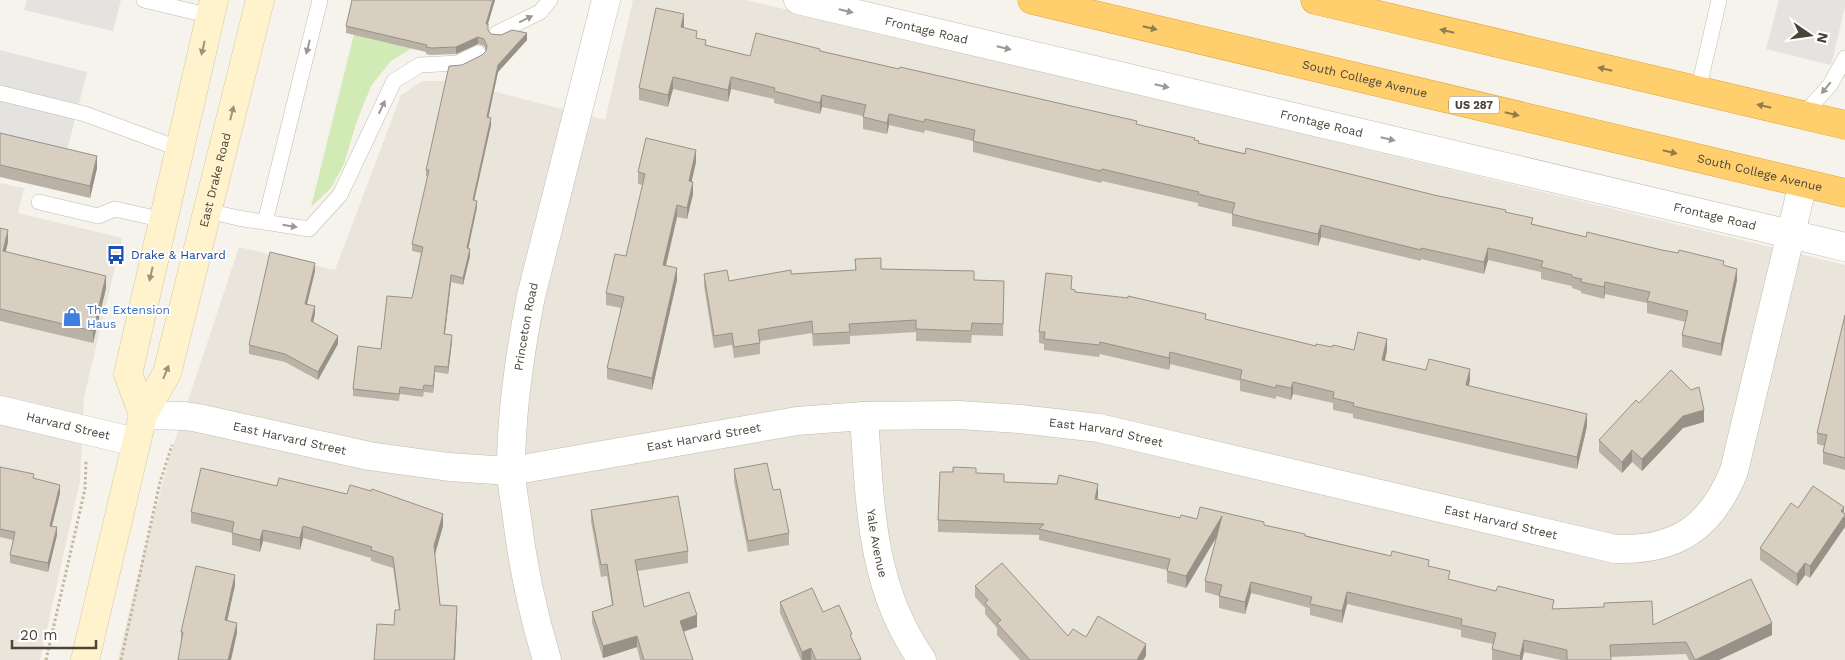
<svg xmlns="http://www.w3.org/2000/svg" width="1845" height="660" font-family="'Work Sans',sans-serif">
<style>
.residential{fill:#eae5da}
.green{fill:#d2eab5}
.parking{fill:#e5e3e0}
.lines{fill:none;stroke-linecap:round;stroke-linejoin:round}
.lane-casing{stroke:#c2bbae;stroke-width:16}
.street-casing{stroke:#c2bbae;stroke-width:29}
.secondary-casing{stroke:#d6c79b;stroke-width:29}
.highway-casing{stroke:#e0a43c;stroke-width:29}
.path{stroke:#c4b79f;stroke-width:3;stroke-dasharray:2.5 2.5;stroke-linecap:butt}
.lane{stroke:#fff;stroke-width:15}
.street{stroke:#fff;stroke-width:28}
.secondary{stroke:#fff3cd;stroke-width:28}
.highway{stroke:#ffcf6e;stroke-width:28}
.wall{fill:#bab2a6}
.shaded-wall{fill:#979187}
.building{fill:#d8cfc1;stroke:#979187}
.oneway{fill:#9c9892}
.oneway2{fill:#937c4e}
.oneway3{fill:#9c937c}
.labels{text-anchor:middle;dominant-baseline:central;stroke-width:4;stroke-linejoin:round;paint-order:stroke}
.shield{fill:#fff;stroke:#817c74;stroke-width:1}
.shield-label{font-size:11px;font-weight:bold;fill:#4b4439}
.street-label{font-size:12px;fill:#4b4439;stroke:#fff}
.transit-label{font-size:12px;fill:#164399;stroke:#fff;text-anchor:start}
.shop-label{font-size:12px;fill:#366cbe;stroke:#fff;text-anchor:start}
</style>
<rect width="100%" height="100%" fill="#f6f3ec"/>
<g class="residential">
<polygon points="633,0 746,0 1845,265 1845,660 118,660 141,563 170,455 239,247 335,270 401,95 422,81 454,81 605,120"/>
<polygon points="0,183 24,188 18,213 122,238 84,397 80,481 40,660 0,660"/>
</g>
<polygon class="green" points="354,34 412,48 391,61 371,86 357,121 344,164 331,188 311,207"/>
<g class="parking">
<polygon points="27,0 121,0 113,31 24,10"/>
<polygon points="1779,0 1845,0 1845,7 1831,65 1766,49"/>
<polygon points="0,50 87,72 67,151 0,136"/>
</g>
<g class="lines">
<g class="lane-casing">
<g id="lane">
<polyline points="144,0 211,16"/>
<polyline points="497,33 540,12 550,0"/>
<polyline points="1698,91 1719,0"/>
<polyline points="0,93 85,114 180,149"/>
<polyline points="1803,115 1830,85 1845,58"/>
<polyline points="39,202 98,216 115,209 164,220"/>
<polyline points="208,211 238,218 309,229 340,195 394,81 420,65 458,63 478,53"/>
<polyline points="265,222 320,0"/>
</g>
</g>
<g class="street-casing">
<g id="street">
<path id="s1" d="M798 0 1845 247"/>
<path id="s2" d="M0 410 136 442"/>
<path id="s3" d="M143 415 185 416 198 418 369 456 449 467 511 471 797 421 864 416 959 415 1020 419 1099 428 1615 549C1676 551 1711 528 1734 471L1803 183"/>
<path id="s4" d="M864 416C870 501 870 587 922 660"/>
<path id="s5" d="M547 660C532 611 522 562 516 511 514 497 511 483 511 469 511 412 520 352 531 296L606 0"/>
</g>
</g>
<g class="secondary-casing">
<g id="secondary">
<polyline points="143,415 128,374 214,0"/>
<path id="s6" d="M85 660 143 415 167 373 260 0"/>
</g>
</g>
<g class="highway-casing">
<g id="highway">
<path id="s7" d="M1032 0 1845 193"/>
<polyline points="1315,0 1845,125"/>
</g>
</g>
<g class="path">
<polyline points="46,660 85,489 86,462 88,460"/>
<polyline points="121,660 160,482 172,445"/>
</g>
<use href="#lane" class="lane"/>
<use href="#street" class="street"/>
<use href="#secondary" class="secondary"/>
<use href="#highway" class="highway"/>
</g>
<g class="wall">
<polygon points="352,0 495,0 488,24 488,30 491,34 527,40 498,72 488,118 491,125 474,200 477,207 468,248 470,256 463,285 451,282 445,334 452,341 448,374 435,372 433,393 424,392 423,397 400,394 399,401 353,396 353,389 381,349 412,298 421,253 412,251 412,244 428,177 426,176 426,170 462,65 482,55 486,51 484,46 478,44 456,54 431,55 426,54 426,52 346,33 346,26"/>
<polygon points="684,26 683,28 706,45 750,56 820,51 1137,125 1195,140 1199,143 1434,195 1506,212 1533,224 1586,237 1724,266 1737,280 1721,356 1682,347 1682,335 1686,322 1647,313 1647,303 1605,294 1604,299 1581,293 1581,291 1572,288 1572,286 1541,279 1541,272 1488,260 1484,274 1421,259 1421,261 1321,237 1318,246 1255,231 1232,226 1232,214 1198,206 1198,203 1102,181 1101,183 973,152 973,141 925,130 924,133 889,125 887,134 863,129 863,116 822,107 820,114 774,103 774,99 731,89 728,102 673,89 668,107 639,100 639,88"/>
<polygon points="0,133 97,168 90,198 0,177"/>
<polygon points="696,162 691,182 693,194 687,219 677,217 666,266 677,280 652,390 607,379 607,368 621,308 606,305 606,293 626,256 643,185 638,184 638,172"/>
<polygon points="0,228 8,242 5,252 106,288 93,343 0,321"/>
<polygon points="855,259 881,269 974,280 1004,293 1003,336 972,335 971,343 916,341 916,332 850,336 850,344 813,346 812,333 760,341 760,354 734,358 732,345 714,348 704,286 704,274 729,281 791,274 855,270"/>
<polygon points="315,271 307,304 315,314 313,322 338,344 318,380 285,362 249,354 249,345"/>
<polygon points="1072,290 1075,292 1206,320 1316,346 1354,350 1387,350 1385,361 1470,380 1468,386 1587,426 1577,469 1353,418 1353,414 1333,410 1333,403 1293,394 1291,400 1276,396 1276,399 1240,391 1240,381 1170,364 1169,370 1100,354 1099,357 1044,350 1044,344 1039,343 1039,332"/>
<polygon points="1845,315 1845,470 1823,464 1823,452 1824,446 1817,444 1817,433"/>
<polygon points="1639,403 1704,422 1683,428 1642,471 1632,462 1622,473 1599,452 1599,440"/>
<polygon points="0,467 34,478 60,493 52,526 57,535 48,572 10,563 10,555 13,540 0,537"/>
<polygon points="734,469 773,490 789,533 789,545 748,552 734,481"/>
<polygon points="953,472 976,473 1004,482 1098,496 1097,499 1180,518 1197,519 1264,525 1429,566 1450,580 1554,609 1653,625 1772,635 1719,660 1689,660 1686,654 1611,657 1611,660 1561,660 1524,652 1522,660 1492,660 1492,649 1493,644 1461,637 1461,630 1347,604 1342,623 1310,615 1310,608 1251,593 1245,614 1219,608 1219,596 1205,592 1205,581 1217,536 1186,588 1167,583 1167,570 1039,540 1039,535 938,532 938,520"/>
<polygon points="1813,486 1810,578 1805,575 1797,586 1760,560 1760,548 1798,508"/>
<polygon points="591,510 688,551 688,563 638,571 644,607 697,627 683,631 693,660 640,660 637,647 603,658 592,623 592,612 612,605 607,576 601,577 591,521"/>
<polygon points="191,512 443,526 434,555 440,605 457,618 455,660 374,660 394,625 399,610 393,568 371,561 371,558 303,538 300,550 263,541 260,552 232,545 232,533 191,523"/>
<polygon points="235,585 227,621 237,633 181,642 181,632"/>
<polygon points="975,586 1068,636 1086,637 1146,656 1143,660 1020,660 997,635 997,628 985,614 985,608 975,597"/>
<polygon points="780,602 823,612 852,640 861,660 801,660 780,613"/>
</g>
<g class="shaded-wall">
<polygon points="493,0 495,0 486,30 486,24"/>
<polygon points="684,14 684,26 681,39 681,27"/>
<polygon points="527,33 527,40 498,72 487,124 487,117 498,65"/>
<polygon points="478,37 478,44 456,54 456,47"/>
<polygon points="673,77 673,89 668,107 668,95"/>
<polygon points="731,77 731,89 728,102 728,90"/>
<polygon points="822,95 822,107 820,114 820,103"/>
<polygon points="889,114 889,125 887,134 887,123"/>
<polygon points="491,118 491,125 473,206 473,200"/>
<polygon points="696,150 696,162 689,193 689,181"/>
<polygon points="97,156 97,168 90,198 90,186"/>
<polygon points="693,182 693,194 687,219 687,208"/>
<polygon points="477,201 477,207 467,255 467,248"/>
<polygon points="677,205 677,217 663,277 663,265"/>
<polygon points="1321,225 1321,237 1318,246 1318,234"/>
<polygon points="8,230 8,242 3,263 3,251"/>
<polygon points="1488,248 1488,260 1484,274 1484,262"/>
<polygon points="470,249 470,256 463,285 463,278"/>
<polygon points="315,263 315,271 305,312 305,304"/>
<polygon points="677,268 677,280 652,390 652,378"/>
<polygon points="1737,269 1737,280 1721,356 1721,344"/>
<polygon points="451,275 451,282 444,340 444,334"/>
<polygon points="106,276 106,288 93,343 93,331"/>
<polygon points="1605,282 1605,294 1604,299 1604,287"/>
<polygon points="315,306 315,314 311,330 311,321"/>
<polygon points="452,335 452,341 448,374 448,367"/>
<polygon points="338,336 338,344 318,380 318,372"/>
<polygon points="1387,339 1387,350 1382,372 1382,360"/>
<polygon points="1170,352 1170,364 1169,370 1169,358"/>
<polygon points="435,366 435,372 433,393 433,386"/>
<polygon points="1470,369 1470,380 1466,397 1466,385"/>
<polygon points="1293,382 1293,394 1291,400 1291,388"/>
<polygon points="1704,410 1704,422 1683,428 1642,471 1642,459 1683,416"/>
<polygon points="1587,414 1587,426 1577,469 1577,457"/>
<polygon points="1632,450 1632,462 1622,473 1622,462"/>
<polygon points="1098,484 1098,496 1095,510 1095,499"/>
<polygon points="60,485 60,493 50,534 50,526"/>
<polygon points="1844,507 1844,518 1845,515 1845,527 1810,578 1810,566"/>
<polygon points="443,514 443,526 434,558 434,546"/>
<polygon points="1222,516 1222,528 1186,588 1186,576"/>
<polygon points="303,526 303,538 300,550 300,538"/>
<polygon points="57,527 57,535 48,572 48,563"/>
<polygon points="263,530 263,541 260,552 260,540"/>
<polygon points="1805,563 1805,575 1797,586 1797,574"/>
<polygon points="235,575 235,585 225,630 225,620"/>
<polygon points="1251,582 1251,593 1245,614 1245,602"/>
<polygon points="1347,592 1347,604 1342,623 1342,611"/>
<polygon points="457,606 455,660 454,660"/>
<polygon points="697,615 697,627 680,633 680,621"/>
<polygon points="237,623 237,633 231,660 228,660"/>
<polygon points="1772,623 1772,635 1719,660 1695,660"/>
<polygon points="637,636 637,647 603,658 603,646"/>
<polygon points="1524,640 1524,652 1522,660 1520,660 1520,656"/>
<polygon points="1146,644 1146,656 1143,660 1137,660"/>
<polygon points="811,648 811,660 802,660 802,652"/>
</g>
<g class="building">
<polygon points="352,0 493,0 486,24 488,24 488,30 491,34 501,35 512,30 527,33 498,65 487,117 491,118 473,200 477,201 467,248 470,249 463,278 451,275 444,334 452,335 448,367 435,366 433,386 424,385 423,390 400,387 399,394 353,389 358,346 381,349 387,296 412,298 423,247 412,244 429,170 426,170 449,66 462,65 482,55 486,51 487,46 484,39 478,37 456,47 431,48 426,47 427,45 346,26"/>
<polygon points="656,8 684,14 681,27 697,31 696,38 706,40 705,45 750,56 756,33 820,49 820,51 899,69 900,67 1137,121 1136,124 1195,138 1194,140 1199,141 1198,143 1245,154 1246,148 1434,195 1506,210 1505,212 1533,218 1531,224 1586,237 1587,232 1599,235 1662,250 1678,253 1679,250 1724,261 1723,265 1737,269 1721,344 1682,335 1688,311 1647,301 1650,292 1605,282 1604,287 1581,282 1582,279 1572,277 1572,275 1541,267 1543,261 1488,248 1484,262 1421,248 1421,250 1321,225 1318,234 1255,220 1232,214 1235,203 1198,194 1199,192 1102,169 1101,171 973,141 975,130 925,119 924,122 889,114 887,123 863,117 866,105 822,95 820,103 774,91 775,88 731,77 728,90 673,77 668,95 639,88"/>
<polygon points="0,133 97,156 90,186 0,165"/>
<polygon points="646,138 696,150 689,181 693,182 687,208 677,205 663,265 677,268 652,378 607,368 624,297 606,293 615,254 626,256 645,174 638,172"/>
<polygon points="0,228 8,230 3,251 106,276 93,331 0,309"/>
<polygon points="270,252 315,263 305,304 315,306 311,321 338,336 318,372 285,354 249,345"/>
<polygon points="881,258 881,269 974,271 974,280 1004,281 1003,324 972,323 971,331 916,329 916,320 849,324 850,332 813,334 812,321 758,330 760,343 734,347 732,333 714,336 704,274 727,270 729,281 791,270 791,274 856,270 855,259"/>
<polygon points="1046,273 1072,276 1071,289 1075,290 1075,292 1128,298 1128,296 1206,314 1205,319 1316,346 1316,344 1332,347 1333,345 1354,350 1358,332 1387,339 1382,360 1426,370 1429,359 1470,369 1466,385 1587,414 1577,457 1353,406 1354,403 1333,398 1334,392 1293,382 1291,388 1276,385 1276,388 1240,379 1242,370 1170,352 1169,358 1100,342 1099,345 1044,339 1045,332 1039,332"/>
<polygon points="1845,315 1845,458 1823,452 1827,435 1817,433"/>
<polygon points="1671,370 1691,390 1699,387 1704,410 1683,416 1642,459 1632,450 1622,462 1599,440 1636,400 1639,403"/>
<polygon points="767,463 773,490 780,489 789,533 748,541 734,469"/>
<polygon points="0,467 34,474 33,478 60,485 50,526 57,527 48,563 10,555 15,532 0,529"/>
<polygon points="953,467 976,468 976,473 1004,474 1004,482 1057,484 1059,475 1098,484 1095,499 1180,518 1181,515 1197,519 1200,507 1264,522 1264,525 1305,534 1305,536 1391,556 1392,551 1429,560 1428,566 1450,571 1448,579 1496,591 1498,586 1554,600 1552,609 1604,607 1604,603 1652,601 1653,625 1751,579 1772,623 1695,660 1686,642 1610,645 1611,660 1567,660 1567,650 1524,640 1520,656 1492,649 1496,633 1461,625 1462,619 1347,592 1342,611 1310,604 1312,597 1251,582 1245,602 1219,596 1222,585 1205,581 1222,516 1186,576 1167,571 1170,559 1039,529 1044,524 938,520 940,472 953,472"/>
<polygon points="201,468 277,486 279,478 347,494 350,485 371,491 372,489 443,514 434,546 440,605 457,606 454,660 374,660 377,624 394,625 395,610 400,610 393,557 371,550 372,547 303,526 300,538 263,530 260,540 232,533 234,522 191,512"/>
<polygon points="1813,486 1844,507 1841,511 1845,514 1845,515 1810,566 1805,563 1797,574 1760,548 1791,503 1798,508"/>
<polygon points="678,496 688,551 635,560 644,607 689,592 697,615 680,621 693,660 644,660 637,636 603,646 592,612 613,605 607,564 601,565 591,510"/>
<polygon points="1002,563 1068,636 1073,629 1086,637 1098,616 1146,644 1137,660 1030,660 997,623 1001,620 985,603 988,600 975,586"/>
<polygon points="196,566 235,575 225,620 237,623 228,660 178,660 183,632 181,632"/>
<polygon points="812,588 823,612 839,605 852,634 850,635 861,659 857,660 816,660 811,648 802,652 780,602"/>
</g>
<defs><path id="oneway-solid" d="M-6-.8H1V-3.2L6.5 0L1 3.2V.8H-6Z" transform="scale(1.25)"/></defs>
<g class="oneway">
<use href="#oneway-solid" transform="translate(846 11) rotate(13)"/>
<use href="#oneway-solid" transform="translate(526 19) rotate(-26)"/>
<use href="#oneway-solid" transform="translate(308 47) rotate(104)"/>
<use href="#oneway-solid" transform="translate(1004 48) rotate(13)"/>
<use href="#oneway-solid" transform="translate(1162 86) rotate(13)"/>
<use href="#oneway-solid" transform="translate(1826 88) rotate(129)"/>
<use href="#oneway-solid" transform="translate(382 107) rotate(-65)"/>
<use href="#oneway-solid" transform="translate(1388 139) rotate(13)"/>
<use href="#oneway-solid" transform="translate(290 226) rotate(9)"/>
</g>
<g class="oneway2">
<use href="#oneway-solid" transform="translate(1150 28) rotate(13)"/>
<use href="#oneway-solid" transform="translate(1447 31) rotate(-167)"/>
<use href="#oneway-solid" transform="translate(1605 69) rotate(-167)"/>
<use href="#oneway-solid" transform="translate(1764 106) rotate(-167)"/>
<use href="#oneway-solid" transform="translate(1512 114) rotate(13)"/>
<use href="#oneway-solid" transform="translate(1670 152) rotate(13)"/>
</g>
<g class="oneway3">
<use href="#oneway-solid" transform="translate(203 48) rotate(103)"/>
<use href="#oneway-solid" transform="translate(232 113) rotate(-76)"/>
<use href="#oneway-solid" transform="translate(151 274) rotate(103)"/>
<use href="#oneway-solid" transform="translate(166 372) rotate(-68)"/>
</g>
<defs>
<g id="bus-bare" transform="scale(1.5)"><path d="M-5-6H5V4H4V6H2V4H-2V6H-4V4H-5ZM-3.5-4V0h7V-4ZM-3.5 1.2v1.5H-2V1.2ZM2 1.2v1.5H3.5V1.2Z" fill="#1a4fb4" stroke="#fff" stroke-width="2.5" paint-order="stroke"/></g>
<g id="shop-bare" transform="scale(1.5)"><path d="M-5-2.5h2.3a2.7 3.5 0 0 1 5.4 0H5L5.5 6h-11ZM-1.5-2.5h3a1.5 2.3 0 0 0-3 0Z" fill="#3f7fe0" stroke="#fff" stroke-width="2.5" paint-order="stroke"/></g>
</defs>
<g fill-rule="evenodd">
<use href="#bus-bare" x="116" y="255"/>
<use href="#shop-bare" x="72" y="317"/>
</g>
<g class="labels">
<rect class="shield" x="1449" y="96.5" width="50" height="17" rx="4"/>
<g class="shield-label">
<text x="1474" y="105">US 287</text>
</g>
<g class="street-label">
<text stroke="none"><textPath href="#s1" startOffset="132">Frontage Road</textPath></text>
<text stroke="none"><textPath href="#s7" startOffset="342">South College Avenue</textPath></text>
<text stroke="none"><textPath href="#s1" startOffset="538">Frontage Road</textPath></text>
<text stroke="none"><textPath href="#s7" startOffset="748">South College Avenue</textPath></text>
<text stroke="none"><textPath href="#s6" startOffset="499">East Drake Road</textPath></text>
<text stroke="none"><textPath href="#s1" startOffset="942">Frontage Road</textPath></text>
<text stroke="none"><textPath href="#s5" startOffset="338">Princeton Road</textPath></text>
<text stroke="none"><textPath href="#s2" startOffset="70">Harvard Street</textPath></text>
<text stroke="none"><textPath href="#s3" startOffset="974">East Harvard Street</textPath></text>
<text stroke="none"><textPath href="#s3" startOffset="569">East Harvard Street</textPath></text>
<text stroke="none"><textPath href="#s3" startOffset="149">East Harvard Street</textPath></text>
<text stroke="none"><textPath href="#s3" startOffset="1379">East Harvard Street</textPath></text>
<text stroke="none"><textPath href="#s4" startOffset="128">Yale Avenue</textPath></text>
</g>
<g class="transit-label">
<text x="131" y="255">Drake &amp; Harvard</text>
</g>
<g class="shop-label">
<text x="87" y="310">The Extension<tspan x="87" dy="14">Haus</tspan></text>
</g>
</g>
<g transform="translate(1810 35) rotate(103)" stroke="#ffffff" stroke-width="4" paint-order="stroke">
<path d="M0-4L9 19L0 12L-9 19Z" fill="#4b4439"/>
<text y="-8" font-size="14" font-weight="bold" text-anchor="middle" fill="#4b4439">N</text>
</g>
<path d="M12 640v8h84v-8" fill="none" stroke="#4b4439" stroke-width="2.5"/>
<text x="20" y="640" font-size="15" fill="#4b4439" stroke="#ffffff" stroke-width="4" paint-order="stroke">20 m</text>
</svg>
